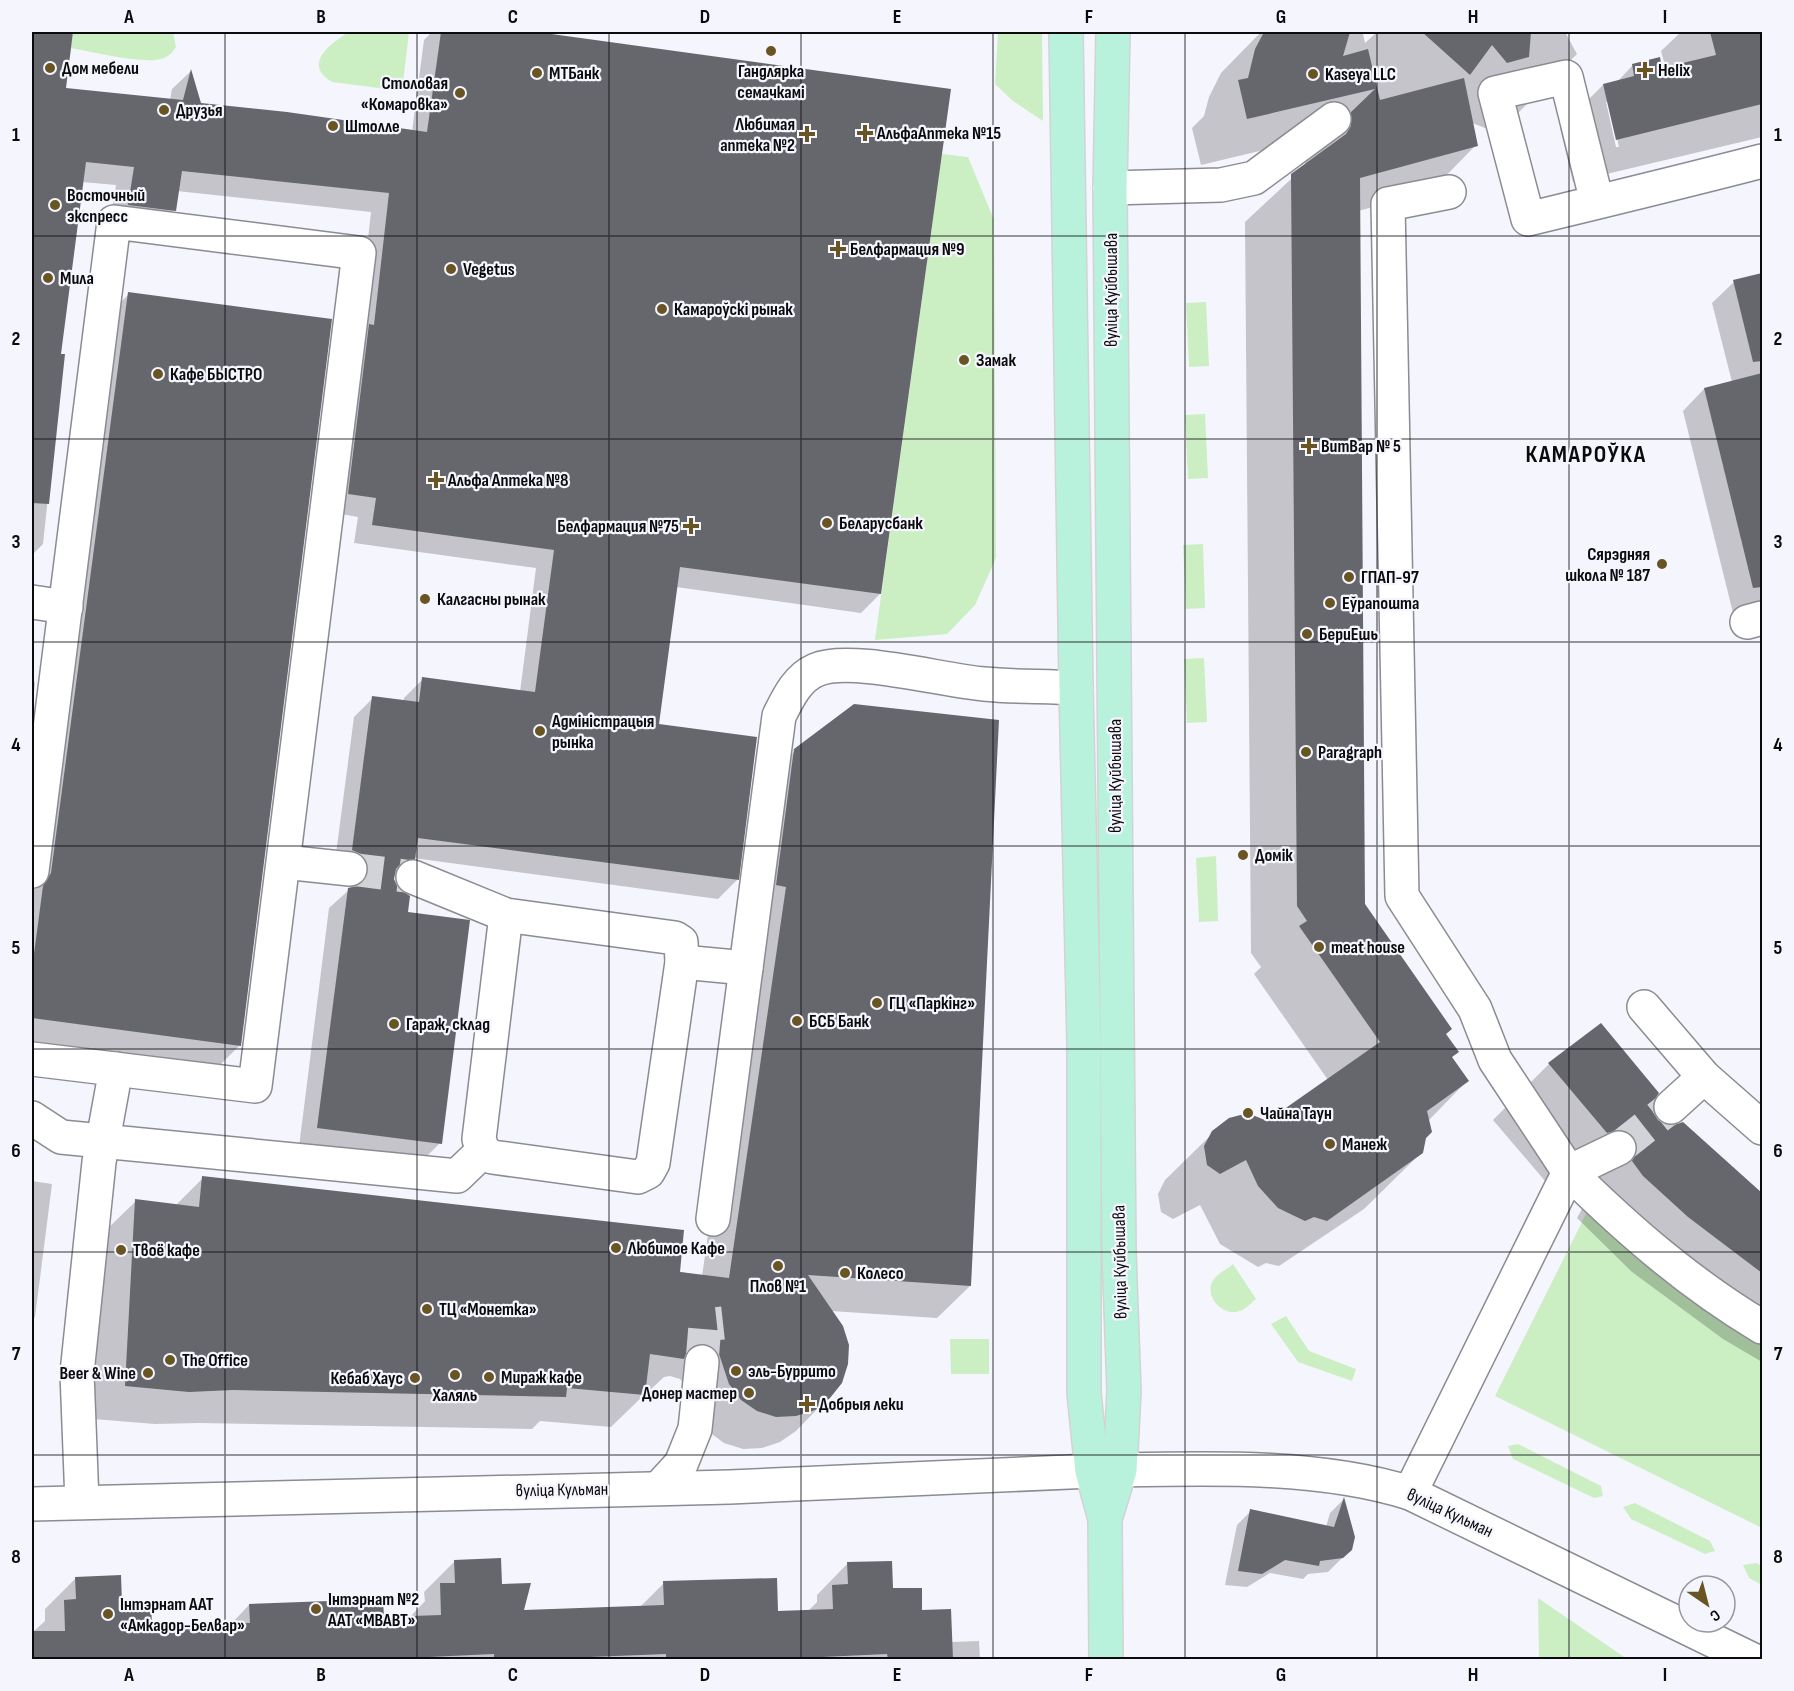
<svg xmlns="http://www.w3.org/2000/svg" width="1794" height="1691" font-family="'Sofia Sans Condensed',sans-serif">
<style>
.green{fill:#cbefc3}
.shadow{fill:#0003;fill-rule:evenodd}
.building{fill:#66666d}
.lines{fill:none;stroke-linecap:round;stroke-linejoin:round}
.minor-tunnel{stroke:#d2d2d9;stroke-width:33;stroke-dasharray:33 16;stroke-linecap:butt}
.minor-casing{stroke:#8b8b93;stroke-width:36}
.major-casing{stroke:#d3d3d4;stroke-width:36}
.minor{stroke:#fff;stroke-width:33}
.major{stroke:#b9f2dc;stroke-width:33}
.grid{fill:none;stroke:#0b0b0e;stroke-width:1.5;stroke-opacity:0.55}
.poi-dot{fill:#695423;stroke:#f5f5fd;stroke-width:2}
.labels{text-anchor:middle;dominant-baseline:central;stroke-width:4.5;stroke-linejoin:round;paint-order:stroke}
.poi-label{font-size:18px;font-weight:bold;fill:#0b0b0e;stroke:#f5f5fd;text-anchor:start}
.street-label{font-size:18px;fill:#0b0b0e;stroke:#f5f5fd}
.district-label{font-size:24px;font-weight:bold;letter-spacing:1.5px;fill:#0b0b0e;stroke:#f5f5fd}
.neatline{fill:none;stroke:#0b0b0e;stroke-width:2}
.grid-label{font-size:20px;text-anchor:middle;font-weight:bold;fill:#0b0b0e}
</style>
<rect width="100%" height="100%" fill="#f5f5fd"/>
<g class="green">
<path d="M73 32H173L176 47C172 53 168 57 161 59 142 64 92 52 71 48Z"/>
<path d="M349 32H409L402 91 332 82C302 64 330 44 349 32Z"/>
<polygon points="998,32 1042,32 1043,121 1013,101 995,84"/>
<polygon points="942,154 968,157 994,220 996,558 975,605 947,634 875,640"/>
<polygon points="1206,302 1209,366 1189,367 1186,303"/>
<polygon points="1205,414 1208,478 1188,479 1185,415"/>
<polygon points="1203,544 1205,608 1186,609 1183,545"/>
<polygon points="1204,658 1207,722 1187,723 1184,659"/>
<polygon points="1216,856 1218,921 1199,922 1196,858"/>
<polygon points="1588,1210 1762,1340 1762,1528 1495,1396"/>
<path d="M1233 1264 1256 1299C1250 1304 1244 1311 1236 1312 1220 1314 1203 1294 1214 1279 1218 1273 1228 1269 1233 1264Z"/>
<polygon points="1286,1316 1309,1351 1356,1369 1352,1381 1298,1362 1271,1324"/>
<polygon points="950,1339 989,1339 989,1374 951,1374"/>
<polygon points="1518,1444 1601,1486 1603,1496 1594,1498 1513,1459 1508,1446"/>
<polygon points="1635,1503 1710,1541 1715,1551 1705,1554 1631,1519 1623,1507"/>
<polygon points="1756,1563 1762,1566 1762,1585 1749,1578 1743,1565"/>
<polygon points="1538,1598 1627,1659 1539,1659"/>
</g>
<g class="shadow">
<polygon points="32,32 71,32 64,90 170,100 172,89 190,72 200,104 412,132 424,40 432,32 521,32 950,90 880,594 861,613 676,587 657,725 737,880 718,899 413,858 392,878 406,914 440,1143 421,1162 299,1147 329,908 350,889 348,880 334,869 354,717 373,698 403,702 404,698 423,679 520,692 536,568 354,543 358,517 330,512 357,339 371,212 177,191 174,210 155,229 110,223 116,185 82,182 59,355 63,356 43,544 32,555"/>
<polygon points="1261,32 1365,32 1363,34 1365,43 1377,32 1565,32 1577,54 1498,133 1472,123 1476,145 1430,192 1358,211 1363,905 1457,1052 1451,1058 1467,1081 1428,1121 1421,1153 1364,1209 1279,1266 1266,1263 1258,1267 1220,1244 1200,1205 1173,1219 1161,1212 1158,1194 1165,1180 1213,1133 1267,1123 1328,1080 1254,974 1261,967 1251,953 1245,222 1305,166 1305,160 1331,134 1201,165 1192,128 1204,116 1209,97 1221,73"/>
<path d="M1681 32H1762V137L1573 182 1560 128 1603 85 1617 82 1632 66 1666 69 1661 51ZM1606 102H1609L1619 147H1616Z"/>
<polygon points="1762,274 1762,621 1735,621 1683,411 1704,389 1732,382 1712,303 1734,282"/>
<polygon points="129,294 240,1045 212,1073 32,1049 32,839 101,322"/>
<polygon points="32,677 35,683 32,713"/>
<polygon points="795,751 970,1286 937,1318 831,1311 829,1397 796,1431 780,1442 762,1448 743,1449 724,1443 709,1432 686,1387 680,1379 670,1376 664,1377 649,1391 644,1391 644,1395 611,1427 540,1421 532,1429 199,1423 155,1424 93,1419 103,1233 136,1201 175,1206 203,1178 702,1276 754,919 761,784"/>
<polygon points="1601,1026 1652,1101 1651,1112 1656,1121 1762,1193 1762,1362 1723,1339 1632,1272 1577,1218 1583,1207 1580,1195 1551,1188 1493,1120 1549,1064"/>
<polygon points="32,1181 52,1184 35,1317 32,1321"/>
<polygon points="1343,1500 1351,1549 1328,1572 1308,1574 1303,1579 1270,1573 1247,1587 1225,1585 1237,1525 1251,1511 1326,1527 1330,1513"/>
<polygon points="455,1561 501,1585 522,1611 640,1607 664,1583 776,1612 808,1611 817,1602 817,1595 847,1564 891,1590 921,1612 951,1642 979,1641 980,1660 32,1660 32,1633 45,1621 45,1609 76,1578 121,1605 151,1628 230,1625 249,1605 383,1618 410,1617 425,1601 424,1592"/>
</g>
<g class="building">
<polygon points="32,32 73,32 66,88 183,100 191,69 201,103 287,112 427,132 441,32 537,32 951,89 881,594 680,567 659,724 757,737 739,880 418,838 415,859 402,862 396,869 394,879 398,888 410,896 408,912 470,920 442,1144 317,1128 348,888 358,886 365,880 369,872 367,861 361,854 352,850 372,696 419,702 422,677 535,692 554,550 372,525 376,498 348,494 369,324 374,325 389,193 182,171 176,211 128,205 134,167 86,162 61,354 65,354 49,504 32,503"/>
<polygon points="1264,32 1350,32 1343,56 1368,49 1380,100 1464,78 1478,146 1360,178 1365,904 1452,1029 1446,1034 1459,1052 1452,1057 1469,1081 1427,1111 1432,1132 1426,1138 1423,1153 1327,1221 1314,1217 1305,1221 1278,1208 1258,1186 1246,1160 1220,1174 1207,1165 1204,1146 1212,1131 1229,1118 1248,1113 1267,1121 1380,1042 1299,926 1307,921 1297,906 1291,174 1346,134 1351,126 1351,112 1375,89 1247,119 1238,80 1248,78 1255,49"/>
<polygon points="1422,32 1531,32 1529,57 1507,63 1492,45 1470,75"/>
<polygon points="1710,32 1762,32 1762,104 1616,140 1603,84 1634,76 1632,64 1660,57 1662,68 1716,55"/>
<polygon points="1762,273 1762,361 1753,362 1733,280"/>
<polygon points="128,292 332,319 241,1046 32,1018 32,969 43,886 51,873"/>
<polygon points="1762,373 1762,587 1753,588 1704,388"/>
<polygon points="854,704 999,720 971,1286 808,1275 843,1326 849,1345 848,1364 842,1383 830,1398 815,1410 796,1416 776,1417 757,1411 741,1400 729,1384 719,1354 712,1347 703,1343 694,1345 687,1351 684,1359 650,1354 645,1395 567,1388 566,1397 233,1390 189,1392 125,1386 135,1199 199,1207 202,1176 684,1230 680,1272 729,1278 786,887 776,885 794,749"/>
<polygon points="1601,1023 1659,1093 1653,1102 1653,1112 1658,1120 1666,1125 1674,1125 1683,1122 1762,1193 1762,1273 1688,1217 1643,1176 1632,1161 1638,1150 1636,1139 1629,1132 1621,1129 1607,1133 1548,1063"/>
<polygon points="1344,1497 1355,1537 1352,1550 1343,1558 1320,1561 1319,1566 1285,1560 1262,1574 1238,1571 1250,1509 1334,1527"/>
<polygon points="501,1558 502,1584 531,1583 524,1610 664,1605 663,1581 777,1578 778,1611 833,1609 832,1585 848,1584 847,1562 892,1561 893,1588 922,1588 922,1610 951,1609 953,1659 888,1659 887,1654 779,1659 666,1659 666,1654 590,1657 590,1659 494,1659 494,1654 386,1659 32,1659 32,1631 65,1631 64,1600 76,1599 75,1577 121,1575 122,1603 151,1602 152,1626 250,1623 249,1604 383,1599 384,1617 441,1615 440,1583 455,1583 454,1560"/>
</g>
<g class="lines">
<g class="minor-tunnel">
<polyline points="350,869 413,877"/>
<polyline points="1619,1148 1671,1107"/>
<polyline points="702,1362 705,1325 723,1323"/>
</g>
<g class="minor-casing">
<g id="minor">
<polyline points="1110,188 1221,185 1254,178 1334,119"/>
<polyline points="1449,192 1388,204 1402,896 1475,1009 1495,1060 1569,1172 1619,1148"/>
<path d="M1597 202 1566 77 1495 93 1528 219C1606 200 1685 181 1762 161"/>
<polyline points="32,602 66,607"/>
<polyline points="1747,622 1762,618"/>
<polyline points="284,862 350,869"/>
<polyline points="32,871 114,222 359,253 255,1086 32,1059"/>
<polyline points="413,877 506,915 675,938 681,942 682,962 653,1163 648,1172 638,1177 492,1157 483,1151 479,1139 506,915"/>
<polyline points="682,962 746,968"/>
<polyline points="1644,1007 1704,1077 1762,1128"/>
<polyline points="1671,1107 1704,1077"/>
<polyline points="32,1118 61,1137 457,1176 483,1151"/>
<path d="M713 1219 779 716C788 698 797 678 816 670 850 655 944 681 984 684 1014 687 1045 686 1076 688"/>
<path d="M1120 1470C1213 1468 1321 1465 1410 1493L1753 1660"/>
<polyline points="659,1488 681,1464 695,1429 702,1362"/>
<path d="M1410 1493 1569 1172C1629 1231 1690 1284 1762 1327"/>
<polyline points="82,1502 77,1373 99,1162 116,1069"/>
<polyline points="32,1504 730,1487 1092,1471"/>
</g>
</g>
<g class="major-casing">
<g id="major">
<polyline points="1066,32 1076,688 1084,1043 1084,1393 1092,1471 1105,1519 1106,1660"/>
<polyline points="1105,1519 1120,1470 1124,1391 1119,1252 1110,188 1113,32"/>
</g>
</g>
<use href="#minor" class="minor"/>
<use href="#major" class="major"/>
</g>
<path class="grid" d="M225 32V1660M417 32V1660M609 32V1660M801 32V1660M993 32V1660M1185 32V1660M1377 32V1660M1569 32V1660M32 236H1762M32 439H1762M32 642H1762M32 846H1762M32 1049H1762M32 1252H1762M32 1455H1762"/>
<g class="poi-dot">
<circle cx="771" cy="51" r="6"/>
<circle cx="50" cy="68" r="6"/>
<path d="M1642 61h6v6h6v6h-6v6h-6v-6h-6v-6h6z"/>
<circle cx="537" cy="73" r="6"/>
<circle cx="1313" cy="74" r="6"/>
<circle cx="460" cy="93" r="6"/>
<circle cx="164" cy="110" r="6"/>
<circle cx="333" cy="126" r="6"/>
<path d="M862 124h6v6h6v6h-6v6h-6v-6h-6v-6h6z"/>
<path d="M804 125h6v6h6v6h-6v6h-6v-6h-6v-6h6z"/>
<circle cx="55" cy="205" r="6"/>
<path d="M835 240h6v6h6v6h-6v6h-6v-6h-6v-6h6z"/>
<circle cx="451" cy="269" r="6"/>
<circle cx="48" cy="278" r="6"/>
<circle cx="662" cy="309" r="6"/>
<circle cx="964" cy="360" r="6"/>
<circle cx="158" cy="374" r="6"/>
<path d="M1306 437h6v6h6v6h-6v6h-6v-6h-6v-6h6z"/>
<path d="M433 471h6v6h6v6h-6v6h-6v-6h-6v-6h6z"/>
<circle cx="827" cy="523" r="6"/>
<path d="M688 517h6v6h6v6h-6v6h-6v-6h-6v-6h6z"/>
<circle cx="1662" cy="564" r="6"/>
<circle cx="1349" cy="577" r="6"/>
<circle cx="425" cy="599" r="6"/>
<circle cx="1330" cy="603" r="6"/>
<circle cx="1307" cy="634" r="6"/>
<circle cx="540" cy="731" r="6"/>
<circle cx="1306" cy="752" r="6"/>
<circle cx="1243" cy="855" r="6"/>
<circle cx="1319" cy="947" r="6"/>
<circle cx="877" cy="1003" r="6"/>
<circle cx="797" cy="1021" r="6"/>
<circle cx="394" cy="1024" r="6"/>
<circle cx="1248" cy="1113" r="6"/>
<circle cx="1330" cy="1144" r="6"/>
<circle cx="616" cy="1248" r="6"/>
<circle cx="121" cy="1250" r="6"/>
<circle cx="778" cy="1266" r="6"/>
<circle cx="845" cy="1273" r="6"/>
<circle cx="427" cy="1309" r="6"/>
<circle cx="170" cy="1360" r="6"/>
<circle cx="736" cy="1371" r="6"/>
<circle cx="148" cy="1373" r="6"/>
<circle cx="455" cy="1375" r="6"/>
<circle cx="489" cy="1377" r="6"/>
<circle cx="415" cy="1378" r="6"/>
<circle cx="749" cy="1393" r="6"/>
<path d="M804 1395h6v6h6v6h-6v6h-6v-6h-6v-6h6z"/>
<circle cx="316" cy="1609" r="6"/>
<circle cx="108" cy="1614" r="6"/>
</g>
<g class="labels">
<g class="poi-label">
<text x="62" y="68">Дом мебели</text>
<text x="1658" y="70">Helix</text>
<text x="771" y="71" text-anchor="middle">Гандлярка<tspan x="771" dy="21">семачкамі</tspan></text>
<text x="549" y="73">МТБанк</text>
<text x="1325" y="74">Kaseya LLC</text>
<text x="448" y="83" text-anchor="end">Столовая<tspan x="448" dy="21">«Комаровка»</tspan></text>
<text x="176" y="110">Друзья</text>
<text x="795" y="124" text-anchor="end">Любимая<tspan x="795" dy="21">аптека №2</tspan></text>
<text x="345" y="126">Штолле</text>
<text x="877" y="133">АльфаАптека №15</text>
<text x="67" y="195">Восточный<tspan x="67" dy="21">экспресс</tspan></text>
<text x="850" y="249">Белфармация №9</text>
<text x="463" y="269">Vegetus</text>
<text x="60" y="278">Мила</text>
<text x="674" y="309">Камароўскі рынак</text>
<text x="976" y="360">Замак</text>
<text x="170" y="374">Кафе БЫСТРО</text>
<text x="1321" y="446">ВитВар № 5</text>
<text x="448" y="480">Альфа Аптека №8</text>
<text x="839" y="523">Беларусбанк</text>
<text x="679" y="526" text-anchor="end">Белфармация №75</text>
<text x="1650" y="554" text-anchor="end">Сярэдняя<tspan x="1650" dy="21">школа № 187</tspan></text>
<text x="1361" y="577">ГПАП-97</text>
<text x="437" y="599">Калгасны рынак</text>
<text x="1342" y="603">Еўрапошта</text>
<text x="1319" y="634">БериЕшь</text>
<text x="552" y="721">Адміністрацыя<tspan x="552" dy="21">рынка</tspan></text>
<text x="1318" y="752">Paragraph</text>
<text x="1255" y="855">Домік</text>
<text x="1331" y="947">meat house</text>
<text x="889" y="1003">ГЦ «Паркінг»</text>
<text x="809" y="1021">БСБ Банк</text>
<text x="406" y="1024">Гараж, склад</text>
<text x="1260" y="1113">Чайна Таун</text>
<text x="1342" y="1144">Манеж</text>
<text x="628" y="1248">Любимое Кафе</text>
<text x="133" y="1250">Твоё кафе</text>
<text x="857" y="1273">Колесо</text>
<text x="778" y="1286" text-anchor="middle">Плов №1</text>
<text x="439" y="1309">ТЦ «Монетка»</text>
<text x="182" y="1360">The Office</text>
<text x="748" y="1371">эль-Буррито</text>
<text x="136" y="1373" text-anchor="end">Beer &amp; Wine</text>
<text x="501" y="1377">Мираж кафе</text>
<text x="403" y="1378" text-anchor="end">Кебаб Хаус</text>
<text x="737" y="1393" text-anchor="end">Донер мастер</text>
<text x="455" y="1395" text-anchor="middle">Халяль</text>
<text x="819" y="1404">Добрыя леки</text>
<text x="328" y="1599">Інтэрнат №2<tspan x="328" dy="21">ААТ «МВАВТ»</tspan></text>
<text x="120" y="1604">Інтэрнат ААТ<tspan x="120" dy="21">«Амкадор-Белвар»</tspan></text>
</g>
<g class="street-label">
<text transform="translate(1111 290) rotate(-90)">вуліца Куйбышава</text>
<text transform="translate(1115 776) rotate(-90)">вуліца Куйбышава</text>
<text transform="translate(1120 1262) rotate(-91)">вуліца Куйбышава</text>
<text transform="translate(562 1490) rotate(-1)">вуліца Кульман</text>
<text transform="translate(1450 1513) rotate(25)">вуліца Кульман</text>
</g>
<g class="district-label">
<text x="1586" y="454">КАМАРОЎКА</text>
</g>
</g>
<rect width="1794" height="1691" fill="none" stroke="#f5f5fd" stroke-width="66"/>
<g transform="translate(1707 1604) rotate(145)"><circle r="28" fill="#f5f5fd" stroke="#97979d" stroke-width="1.5"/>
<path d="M0-4.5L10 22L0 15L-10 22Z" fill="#695423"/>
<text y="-9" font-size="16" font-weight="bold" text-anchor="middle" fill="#0b0b0e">С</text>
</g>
<rect x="33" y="33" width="1728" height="1625" class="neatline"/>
<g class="grid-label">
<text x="129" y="23">A</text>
<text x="321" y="23">B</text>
<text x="513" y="23">C</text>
<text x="705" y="23">D</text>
<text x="897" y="23">E</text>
<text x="1089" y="23">F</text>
<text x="1281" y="23">G</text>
<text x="1473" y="23">H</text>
<text x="1665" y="23">I</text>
<text x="16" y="141">1</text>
<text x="1778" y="141">1</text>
<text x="16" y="345">2</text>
<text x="1778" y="345">2</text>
<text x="16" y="548">3</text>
<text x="1778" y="548">3</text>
<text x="16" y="751">4</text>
<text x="1778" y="751">4</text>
<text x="16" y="954">5</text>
<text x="1778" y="954">5</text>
<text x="16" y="1157">6</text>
<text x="1778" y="1157">6</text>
<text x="16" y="1360">7</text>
<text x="1778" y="1360">7</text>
<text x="16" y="1563">8</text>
<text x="1778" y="1563">8</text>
<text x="129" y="1681">A</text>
<text x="321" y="1681">B</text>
<text x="513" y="1681">C</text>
<text x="705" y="1681">D</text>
<text x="897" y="1681">E</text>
<text x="1089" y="1681">F</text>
<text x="1281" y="1681">G</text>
<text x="1473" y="1681">H</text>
<text x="1665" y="1681">I</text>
</g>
</svg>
